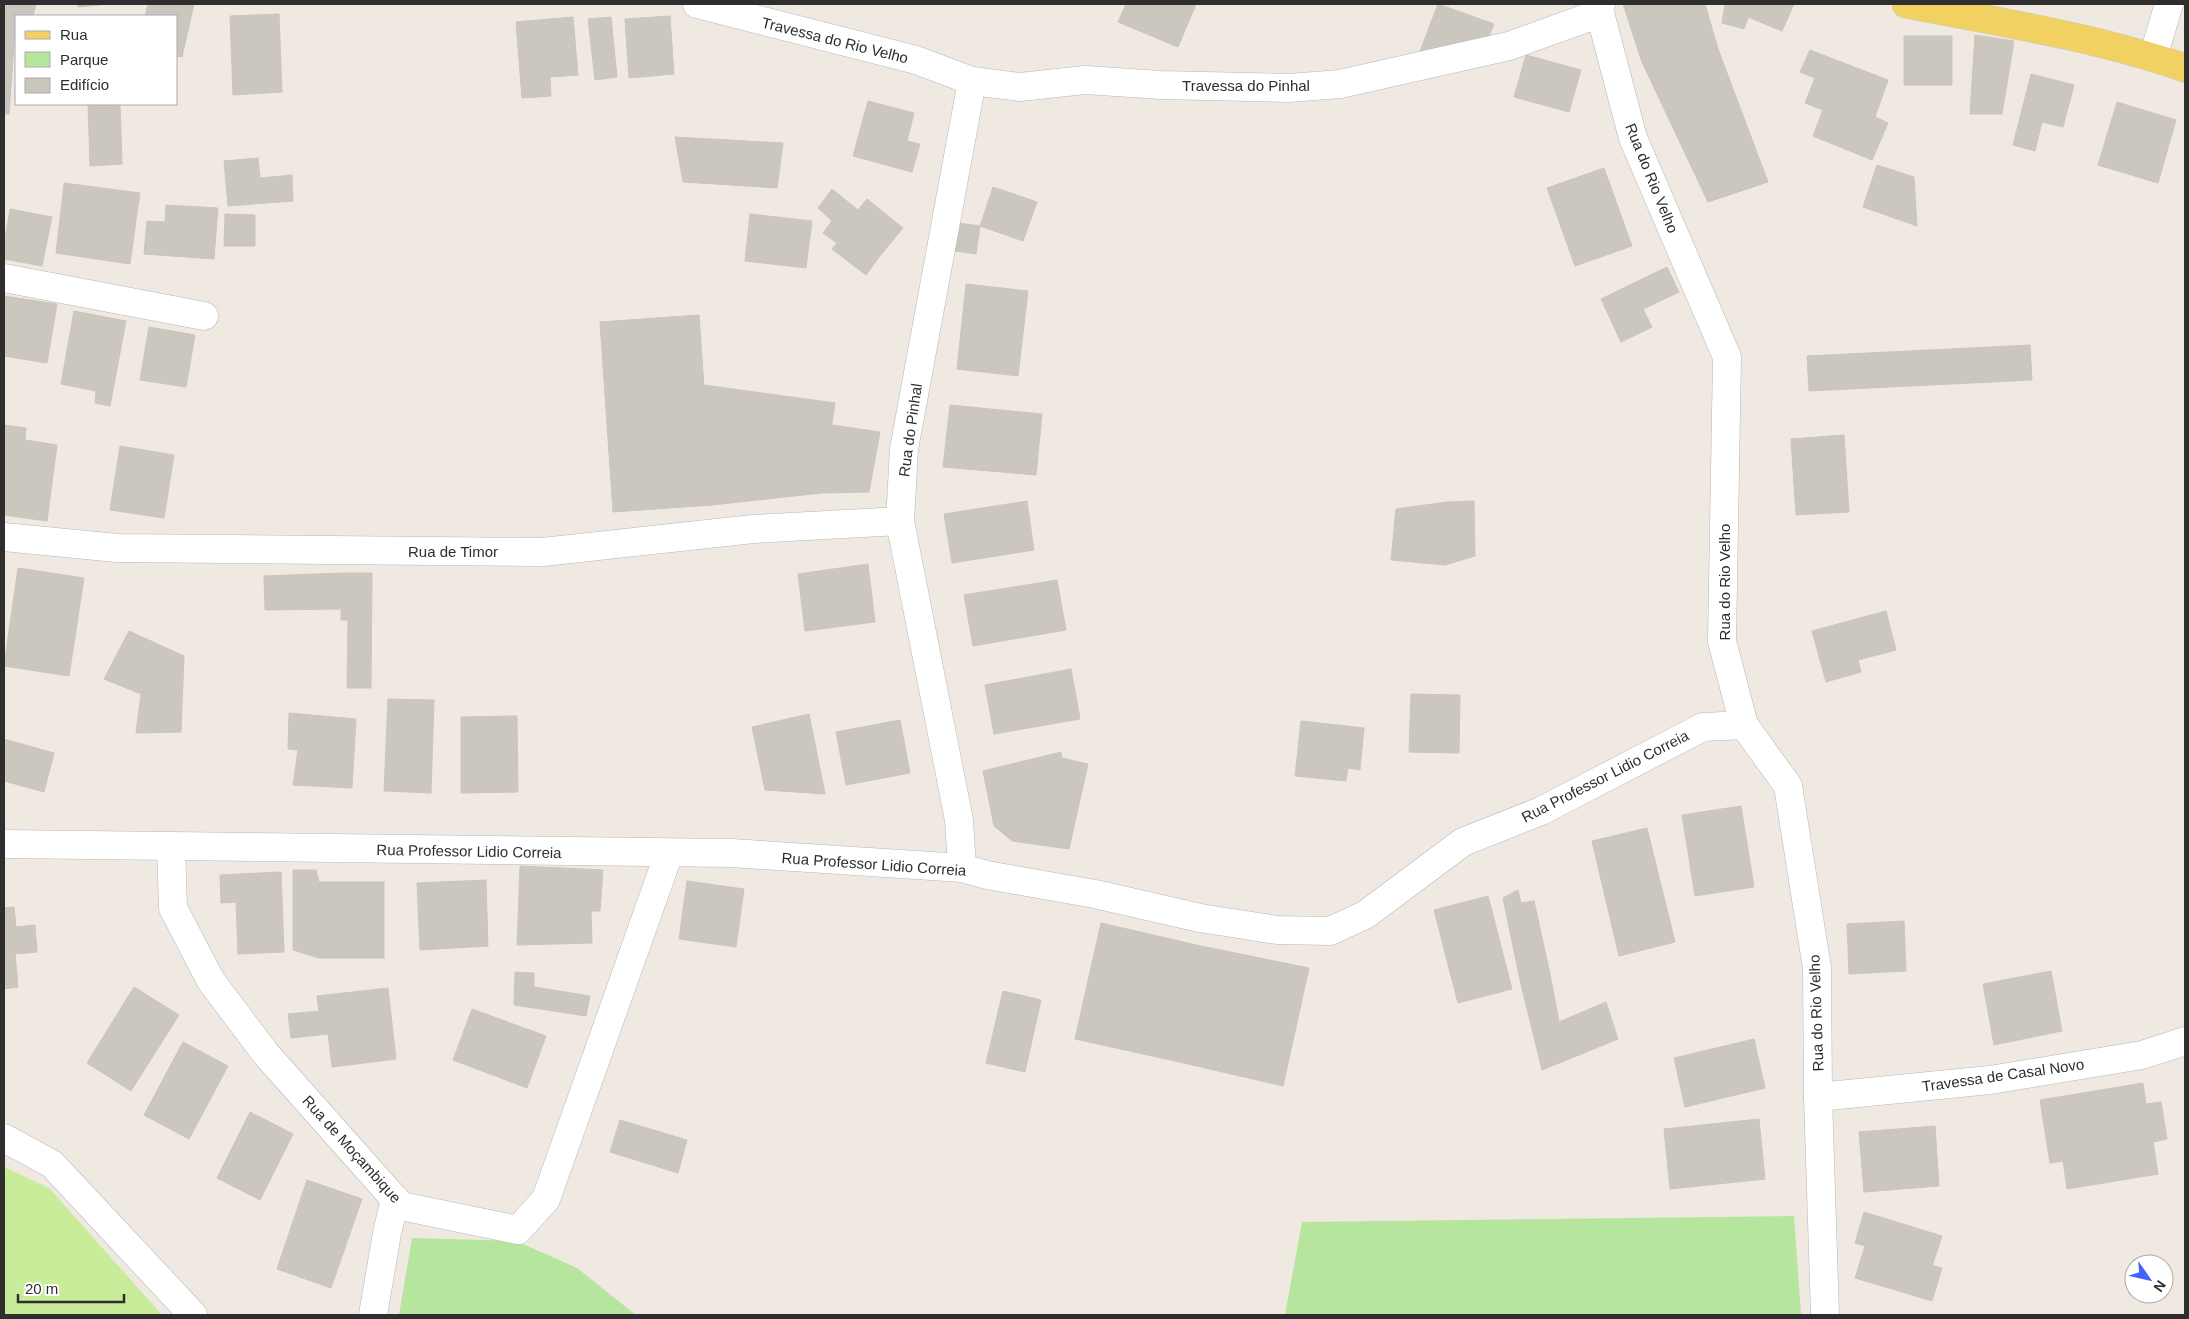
<svg xmlns="http://www.w3.org/2000/svg" width="2189" height="1319" font-family="Arial,sans-serif">
<style>
.green{fill:#b6e59e}
.pitch{fill:#c9ec9a}
.building{fill:#cbc7bf;stroke:#cbc5ba}
.lines{fill:none;stroke-linecap:round;stroke-linejoin:round}
.minor-casing{stroke:#b4b7c1;stroke-width:29}
.major-casing{stroke:#c9c9c9;stroke-width:29}
.minor{stroke:#fff;stroke-width:28}
.major{stroke:#f2d163;stroke-width:28}
.labels{text-anchor:middle;dominant-baseline:central;stroke-width:5;stroke-linejoin:round;paint-order:stroke}
.street-label{font-size:15px;fill:#2e2e2e;stroke:#fff}
</style>
<rect width="100%" height="100%" fill="#efe9e1"/>
<g class="green">
<polygon points="1794,1216 1801,1315 1285,1315 1302,1222"/>
<polygon points="412,1238 516,1241 577,1268 636,1315 399,1315"/>
</g>
<polygon class="pitch" points="4,1167 49,1188 162,1315 4,1315"/>
<g class="building">
<polygon points="5,4 36,4 33,16 16,16 9,114 4,114"/>
<polygon points="78,4 109,4 78,7"/>
<polygon points="148,4 194,4 182,57 176,56 176,16 145,16"/>
<polygon points="1126,4 1196,4 1178,47 1118,22"/>
<polygon points="1438,4 1494,24 1487,41 1419,54"/>
<polygon points="1623,4 1705,4 1718,49 1642,62"/>
<polygon points="1725,4 1753,4 1744,29 1722,23"/>
<polygon points="1753,4 1794,4 1782,31 1748,17"/>
<polygon points="279,14 282,92 233,95 230,16"/>
<polygon points="670,16 674,74 629,78 625,19"/>
<polygon points="573,17 578,75 550,77 551,96 522,98 516,22"/>
<polygon points="611,17 617,77 595,80 588,19"/>
<polygon points="1975,35 2014,41 2002,114 1970,114"/>
<rect x="1904" y="36" width="48" height="49"/>
<polygon points="1718,49 1768,182 1708,202 1642,62"/>
<polygon points="1810,50 1888,80 1875,117 1888,123 1872,160 1813,136 1823,110 1805,103 1815,78 1800,72"/>
<polygon points="1526,55 1581,70 1569,112 1514,97"/>
<polygon points="2031,74 2074,85 2063,127 2042,122 2035,151 2013,145"/>
<polygon points="868,101 914,113 907,141 920,144 912,172 853,156"/>
<polygon points="2117,102 2176,120 2158,183 2098,165"/>
<polygon points="88,104 120,104 122,164 90,166"/>
<polygon points="675,137 783,143 777,188 683,182"/>
<polygon points="258,158 260,178 292,175 293,201 228,206 224,161"/>
<polygon points="1877,165 1914,177 1917,226 1863,207"/>
<polygon points="1604,168 1632,246 1575,266 1547,188"/>
<polygon points="64,183 140,193 137,213 100,208 99,216 61,211"/>
<polygon points="993,187 1037,202 1023,241 980,226"/>
<polygon points="832,189 858,210 867,199 903,228 879,257 832,221 818,208"/>
<polygon points="166,205 218,208 214,259 144,254 147,221 165,222"/>
<polygon points="100,208 137,213 130,264 56,253 61,211 99,216"/>
<polygon points="10,209 52,217 42,266 4,259 4,245"/>
<polygon points="225,214 255,215 255,246 224,246"/>
<polygon points="750,214 812,221 806,268 745,261"/>
<polygon points="832,221 879,257 866,275 832,249 837,243 823,233"/>
<polygon points="958,223 980,226 976,254 955,251"/>
<polygon points="1667,267 1679,292 1643,309 1652,327 1621,342 1601,299"/>
<polygon points="966,284 1028,291 1018,376 957,369"/>
<polygon points="4,296 57,304 47,363 4,356"/>
<polygon points="74,311 126,321 110,406 95,403 96,391 61,384"/>
<polygon points="699,315 712,505 613,512 600,322"/>
<polygon points="149,327 195,335 186,387 140,380"/>
<polygon points="2030,345 2032,380 1809,391 1807,356"/>
<polygon points="704,385 835,403 822,493 712,505"/>
<polygon points="950,405 1042,414 1036,475 943,467"/>
<polygon points="4,425 26,428 25,440 57,445 47,521 4,515"/>
<polygon points="832,425 880,432 869,492 822,493"/>
<polygon points="1844,435 1849,512 1796,515 1791,439"/>
<polygon points="120,446 174,455 164,518 110,510"/>
<polygon points="1027,501 1034,550 952,563 944,514"/>
<polygon points="1474,501 1475,556 1445,565 1447,502"/>
<polygon points="1447,502 1445,565 1391,560 1396,509"/>
<polygon points="868,564 875,622 805,631 798,574"/>
<polygon points="18,568 84,578 69,676 4,666"/>
<polygon points="342,573 341,609 265,610 264,576"/>
<polygon points="342,573 372,573 371,688 347,688 348,620 341,620"/>
<polygon points="1057,580 1066,630 973,646 964,595"/>
<polygon points="1886,611 1896,650 1858,660 1861,672 1826,682 1812,631"/>
<polygon points="129,631 184,656 181,732 136,733 141,694 104,679"/>
<polygon points="1071,669 1080,719 994,734 985,685"/>
<polygon points="1411,694 1460,695 1459,753 1409,752"/>
<polygon points="388,699 434,700 431,793 384,791"/>
<polygon points="289,713 356,719 352,788 293,785 298,750 288,749"/>
<polygon points="809,714 825,794 765,790 752,727"/>
<polygon points="517,716 518,792 461,793 461,717"/>
<polygon points="900,720 910,773 846,785 836,732"/>
<polygon points="1301,721 1364,728 1360,770 1348,768 1346,781 1295,776"/>
<polygon points="4,739 54,753 44,792 4,781"/>
<polygon points="1061,752 1062,758 1088,764 1069,849 1012,841 994,826 983,771"/>
<polygon points="1741,806 1754,887 1695,896 1682,815"/>
<polygon points="1647,828 1675,942 1619,956 1592,841"/>
<polygon points="520,866 603,870 600,911 591,911 592,943 517,945"/>
<polygon points="293,870 316,870 319,882 319,958 293,950"/>
<polygon points="281,872 284,952 238,954 236,902 221,903 220,875"/>
<polygon points="486,880 488,946 420,950 417,883"/>
<polygon points="687,881 744,889 736,947 679,939"/>
<rect x="319" y="882" width="65" height="76"/>
<polygon points="1518,890 1521,903 1534,901 1550,974 1520,980 1503,898"/>
<polygon points="1488,896 1512,989 1458,1003 1434,910"/>
<polygon points="14,907 16,927 35,925 37,952 15,954 18,987 4,989 4,908"/>
<polygon points="1904,921 1906,971 1849,974 1847,924"/>
<polygon points="1101,923 1201,946 1175,1061 1075,1039"/>
<polygon points="1201,946 1309,968 1283,1086 1175,1061"/>
<polygon points="2051,971 2062,1031 1994,1045 1983,984"/>
<polygon points="515,972 534,973 534,987 590,996 586,1016 514,1005"/>
<polygon points="1550,974 1559,1022 1606,1002 1618,1039 1542,1070 1520,980"/>
<polygon points="134,987 179,1015 131,1091 87,1063"/>
<polygon points="388,988 396,1059 332,1067 328,1034 291,1038 288,1014 319,1011 317,996"/>
<polygon points="1003,991 1041,1000 1025,1072 986,1063"/>
<polygon points="472,1009 546,1036 527,1088 453,1060"/>
<polygon points="1754,1039 1765,1088 1685,1107 1674,1058"/>
<polygon points="183,1042 228,1066 189,1139 144,1115"/>
<polygon points="2143,1083 2146,1104 2161,1102 2167,1139 2153,1142 2158,1174 2067,1189 2063,1161 2050,1163 2040,1100"/>
<polygon points="250,1112 293,1134 260,1200 217,1178"/>
<polygon points="1759,1119 1765,1179 1670,1189 1664,1129"/>
<polygon points="620,1120 687,1140 678,1173 610,1152"/>
<polygon points="1935,1126 1939,1186 1864,1192 1859,1132"/>
<polygon points="307,1180 362,1199 331,1288 277,1269"/>
<polygon points="1864,1212 1942,1236 1932,1266 1855,1243"/>
<polygon points="1865,1246 1942,1268 1932,1301 1855,1278"/>
</g>
<g class="lines">
<g class="minor-casing">
<g id="minor">
<polyline points="697,4 916,60 972,81 1020,87 1085,80 1161,85 1289,88 1340,84 1509,46 1600,13"/>
<polyline points="1601,4 1600,13 1633,138 1727,357 1722,641 1744,725 1788,786 1817,968 1818,1097 1825,1315"/>
<polyline points="2153,57 2169,4"/>
<polyline points="4,278 204,316"/>
<polyline points="4,537 117,548 543,552 753,529 900,521"/>
<polyline points="4,844 731,853 962,868 987,875 1095,894 1200,918 1277,930 1330,931 1365,915 1463,842 1541,811 1703,727 1744,725"/>
<polyline points="171,847 173,908 211,981 266,1054 401,1206 518,1230 546,1199 669,853"/>
<polyline points="962,868 959,820 900,521 904,449 972,81"/>
<polyline points="1818,1097 1990,1080 2142,1055 2185,1041"/>
<polyline points="4,1138 52,1164 193,1315"/>
<polyline points="373,1315 387,1233 395,1199"/>
</g>
</g>
<g class="major-casing">
<path id="major" d="M1906 4C2000 22 2095 37 2185 68"/>
</g>
<use href="#minor" class="minor"/>
<use href="#major" class="major"/>
</g>
<g class="labels">
<g class="street-label">
<text transform="translate(835 40) rotate(14)">Travessa do Rio Velho</text>
<text x="1246" y="85">Travessa do Pinhal</text>
<text transform="translate(1652 178) rotate(68)">Rua do Rio Velho</text>
<text transform="translate(910 430) rotate(-82)">Rua do Pinhal</text>
<text x="453" y="551">Rua de Timor</text>
<text transform="translate(1724 582) rotate(-90)">Rua do Rio Velho</text>
<text transform="translate(1605 776) rotate(-27)">Rua Professor Lidio Correia</text>
<text transform="translate(469 851) rotate(1)">Rua Professor Lidio Correia</text>
<text transform="translate(874 864) rotate(4)">Rua Professor Lidio Correia</text>
<text transform="translate(1816 1013) rotate(-92)">Rua do Rio Velho</text>
<text transform="translate(2003 1075) rotate(-8)">Travessa de Casal Novo</text>
<text transform="translate(352 1149) rotate(48)">Rua de Moçambique</text>
</g>
</g>
<rect width="2189" height="1319" fill="none" stroke="#2e2e2e" stroke-width="10"/>
<rect x="15" y="15" width="162" height="90" fill="#ffffff" stroke="#ababab"/>
<rect x="25" y="31" width="25" height="8" fill="#f2d163" stroke="#ababab"/>
<text x="60" y="40" font-size="15" fill="#2e2e2e">Rua</text>
<rect x="25" y="52" width="25" height="15" fill="#b6e59e" stroke="#ababab"/>
<text x="60" y="65" font-size="15" fill="#2e2e2e">Parque</text>
<rect x="25" y="78" width="25" height="15" fill="#cbc7bf" stroke="#ababab"/>
<text x="60" y="90" font-size="15" fill="#2e2e2e">Edifício</text>
<g transform="translate(2149 1279) rotate(124)"><circle r="24" fill="#ffffff" stroke="#ababab"/>
<path d="M0-4L9 19L0 12L-9 19Z" fill="#4264fb"/>
<text y="-8" font-size="14" font-weight="bold" text-anchor="middle" fill="#2e2e2e">N</text>
</g>
<path d="M18 1294v8h106v-8" fill="none" stroke="#2e2e2e" stroke-width="2.5"/>
<text x="25" y="1294" font-size="15" fill="#2e2e2e" stroke="#ffffff" stroke-width="4" paint-order="stroke">20 m</text>
</svg>
